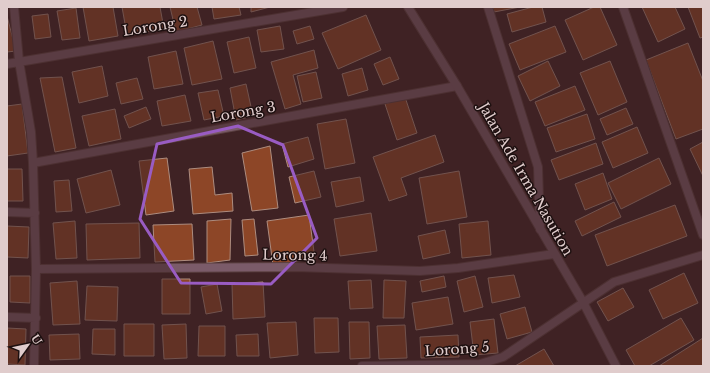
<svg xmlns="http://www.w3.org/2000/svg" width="710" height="373" viewBox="0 0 710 373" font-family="'Libre Baskerville',serif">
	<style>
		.building { fill: #8d4627; stroke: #ad8c7f }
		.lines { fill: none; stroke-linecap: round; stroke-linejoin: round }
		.minor-casing { stroke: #5c4142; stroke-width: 10 }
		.tertiary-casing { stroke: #5c4142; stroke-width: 10 }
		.minor { stroke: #7b5b69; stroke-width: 8 }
		.tertiary { stroke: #7b5b69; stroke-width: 8 }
		.marked { fill: none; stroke: #995cc3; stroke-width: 3; stroke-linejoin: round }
		.labels { text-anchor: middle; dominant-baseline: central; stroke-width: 3; stroke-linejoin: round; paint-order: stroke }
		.street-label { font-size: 14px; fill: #e0cccc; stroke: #1d1010 }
	</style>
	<rect width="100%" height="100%" fill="#3f2224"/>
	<path class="building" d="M83,7H113L118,36L89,41Z
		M122,7H160L164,29L127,35Z
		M170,7H197L202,25L176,32Z
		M212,7H239L241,15L214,19Z
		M251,7H270L251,12Z
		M493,7H520L494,12Z
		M533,7H542L546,22L512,32L507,14Z
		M594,7H600L617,45L583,60L565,20Z
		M642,7H675L685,29L658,42Z
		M688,7H703V37L700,38Z
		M76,8L80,38L62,40L57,11Z
		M48,14L51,37L35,39L32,16Z
		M366,15L381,50L338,69L322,33Z
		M7,16L16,51L7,52Z
		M280,26L284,49L261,52L257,30Z
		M310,26L314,39L297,44L293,31Z
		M555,26L566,52L520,70L509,44Z
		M249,37L256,68L234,73L227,42Z
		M213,41L222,79L192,85L184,48Z
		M688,43L703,81V129L676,139L646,60Z
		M314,50L318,68L293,75L301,104L285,109L271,62Z
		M176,51L183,84L154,89L148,57Z
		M390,57L399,79L383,85L374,64Z
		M548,61L560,86L530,101L518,76Z
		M610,61L627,102L598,115L580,73Z
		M102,66L108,96L79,103L72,72Z
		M362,68L368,90L348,96L342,74Z
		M316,72L322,98L303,102L297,76Z
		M62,77L76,148L55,152L40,78Z
		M137,78L143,99L121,104L116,83Z
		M246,84L253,116L236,120L230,88Z
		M575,86L585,110L545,126L535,102Z
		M218,90L224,116L204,120L198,93Z
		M185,95L191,121L162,126L157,101Z
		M405,97L417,133L397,140L385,104Z
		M22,104L28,153L7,156V106Z
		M146,107L151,119L129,128L124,116Z
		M626,108L633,124L607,135L600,119Z
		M115,109L121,139L89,146L82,116Z
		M587,114L595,139L556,152L547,128Z
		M346,119L355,163L325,169L317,124Z
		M637,127L648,153L613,168L602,142Z
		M435,135L444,162L401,178L407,195L389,201L373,157Z
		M308,137L314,159L288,167L282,144Z
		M703,142V176L690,149Z
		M596,143L603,164L559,180L551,160Z
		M270,146L278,208L252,211L242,153Z
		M167,158L174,211L146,215L139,161Z
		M659,158L671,184L621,209L608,183Z
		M212,167L215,195L232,193L233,211L193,214L189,169Z
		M7,169H22L23,201H7Z
		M111,170L120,205L86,213L77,179Z
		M314,171L321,197L295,203L289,177Z
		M459,171L467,217L427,224L419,178Z
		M603,173L612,199L585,210L575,184Z
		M360,177L364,201L336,207L331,182Z
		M69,180L72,211L56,212L54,181Z
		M614,202L621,217L582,236L575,221Z
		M675,205L687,236L607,266L595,235Z
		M371,213L377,251L340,256L334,219Z
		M309,215L315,259L273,265L267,221Z
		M231,219L230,260L207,263V221Z
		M254,219L258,255L245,256L242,220Z
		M75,221L77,258L56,259L53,223Z
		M488,221L491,255L462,258L459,224Z
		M139,223L140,258L87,260L86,224Z
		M192,224L194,260L155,262L153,225Z
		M7,226L29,227L28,258L7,257Z
		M445,230L450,253L423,259L418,236Z
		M684,273L698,303L663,319L649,290Z
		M514,275L520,297L492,303L488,278Z
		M10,276H30V303L10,302Z
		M444,276L446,287L422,292L420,281Z
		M475,276L483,307L464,312L457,281Z
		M162,279H190V314H162Z
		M371,280L373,308L350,309L348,281Z
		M384,280L406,281L404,318H383Z
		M77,281L80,324L53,325L50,283Z
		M263,282L265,317L233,319L232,284Z
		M217,284L222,311L206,314L201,287Z
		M87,286L118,287L117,321L85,320Z
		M623,288L634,307L608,321L597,302Z
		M448,297L453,324L416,330L412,303Z
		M525,307L532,332L507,339L500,314Z
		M314,318H338L339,352L315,353Z
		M681,318L694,340L649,366H635L626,350Z
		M494,319L498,353L474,355L470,322Z
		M296,322L298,355L270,358L267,323Z
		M349,322H369L370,358L350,359Z
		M124,324H154V356H124Z
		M186,324L187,358L164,359L162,325Z
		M405,325L407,358L379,359L377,326Z
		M199,326H225V356H198Z
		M7,328L26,329L25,365L7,364Z
		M93,329H115V355L92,354Z
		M79,334L80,359L50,360L49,335Z
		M258,334L259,356H237L236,335Z
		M458,335L459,357L421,358L420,337Z
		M703,338V366H659Z
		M544,349L554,366H515Z"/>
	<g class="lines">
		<defs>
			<path id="minor" d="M14,7L19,61L31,132L33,163L36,269L34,366
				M488,7L538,167L540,229
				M623,7L703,235
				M7,64L343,7
				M33,163L457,86
				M7,212L35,213
				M36,269L295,267L420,271L458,268L554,254
				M7,317L36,318
				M362,366L480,364L503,357L614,282L703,255"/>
			<path id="tertiary" d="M408,7L457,86L583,302L616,366"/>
		</defs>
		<use href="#minor" class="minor-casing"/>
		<use href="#tertiary" class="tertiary-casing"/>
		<use href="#minor" class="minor"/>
		<use href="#tertiary" class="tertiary"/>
	</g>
	<path d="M0 0H710V373H0ZM238,126L283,145L317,238L271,284L181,283L140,219L157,144Z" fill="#3f2224" fill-opacity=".55" fill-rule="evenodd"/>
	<path class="marked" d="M238,126L283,145L317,238L271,284L181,283L140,219L157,144Z"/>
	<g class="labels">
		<g class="street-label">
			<text transform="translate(155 26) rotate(-9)">Lorong 2</text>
			<text transform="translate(243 112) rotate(-10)">Lorong 3</text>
			<text transform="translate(526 179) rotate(60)">Jalan Ade Irma Nasution</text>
			<text transform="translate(295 255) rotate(1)">Lorong 4</text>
			<text transform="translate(457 349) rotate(-4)">Lorong 5</text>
		</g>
	</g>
	<rect width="710" height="373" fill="none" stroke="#e0cccc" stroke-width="16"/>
	<g transform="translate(28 345) rotate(57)" stroke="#1d1010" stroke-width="3" paint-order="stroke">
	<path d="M0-3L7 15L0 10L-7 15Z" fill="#e0cccc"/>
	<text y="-6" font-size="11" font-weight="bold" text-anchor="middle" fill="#e0cccc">U</text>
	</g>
</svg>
